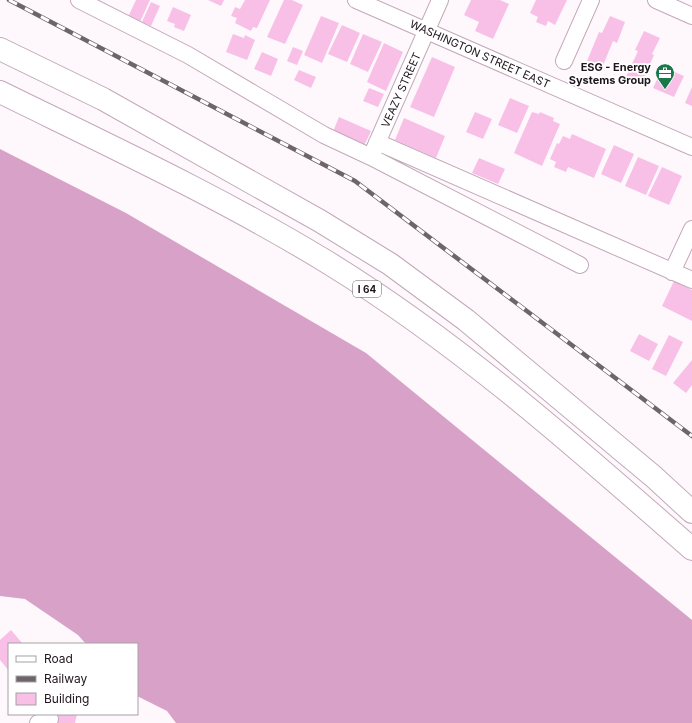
<svg xmlns="http://www.w3.org/2000/svg" width="692" height="723" viewBox="0 0 692 723" font-family="Inter,sans-serif">
	<style>
		.forest { fill: #d8a2c8 }
		.building { fill: #f8c0e7 }
		.lines { fill: none; stroke-linecap: round; stroke-linejoin: round }
		.minor-casing { stroke: #c3a8ba; stroke-width: 18 }
		.highway-casing { stroke: #c3a8ba; stroke-width: 24 }
		.minor { stroke: #fff; stroke-width: 16 }
		.highway { stroke: #fff; stroke-width: 22 }
		.rail-casing { stroke: #6e656b; stroke-width: 4.5 }
		.rail { stroke: #fff; stroke-width: 3; stroke-dasharray: 9; stroke-linecap: butt }
		.labels { text-anchor: middle; dominant-baseline: central; stroke-width: 3.5; stroke-linejoin: round; paint-order: stroke }
		.shield { fill: #fff; stroke: #625b60; stroke-width: 1 }
		.shield-label { font-size: 10px; font-weight: bold; fill: #1f151c }
		.street-label { font-size: 11px; fill: #1f151c; stroke: #fff }
		.poi-label { font-size: 11px; font-weight: bold; fill: #1f151c; stroke: #fff; text-anchor: end }
	</style>
	<rect width="100%" height="100%" fill="#fef8fc"/>
	<path class="forest" d="M0,149L126,213L366,353L692,620V723H176L167,711L137,696V644H86L78,635L25,599L0,596Z"/>
	<path class="building" d="M136,0H150L140,22L128,17Z
		M208,0H224L221,6Z
		M245,0H270L257,28L253,27L251,31L235,23L237,18L231,16L235,7L240,9Z
		M284,0H292L303,5L285,44L267,37Z
		M471,0H500L509,4L493,39L475,31L479,22L464,15Z
		M536,0H567L555,25L548,21L546,26L536,22L538,17L530,13Z
		M151,2L160,6L151,26L142,22Z
		M173,7L191,15L184,31L174,27L175,24L167,21Z
		M321,16L339,23L322,63L304,55Z
		M610,16L625,22L617,43L613,41L602,68L587,61L599,32L602,33Z
		M342,25L360,33L347,62L328,54Z
		M644,31L660,38L652,54L654,55L641,84L626,77L638,51L635,50Z
		M233,34L244,38L245,35L255,40L247,60L226,52Z
		M363,34L382,42L368,72L350,64Z
		M384,43L403,52L386,91L367,82Z
		M293,47L303,51L297,65L287,61Z
		M262,52L278,59L271,76L254,69Z
		M432,57L455,67L434,117L410,107Z
		M663,67L684,76L674,97L653,88Z
		M299,70L316,77L311,88L294,80Z
		M692,87V106L685,103Z
		M369,88L384,94L378,107L363,101Z
		M510,98L529,106L517,133L498,125Z
		M475,112L492,119L483,139L466,132Z
		M532,112L539,114L540,112L554,118L553,121L560,124L542,166L514,153Z
		M339,117L371,131L363,148L332,134Z
		M404,118L445,136L436,158L395,140Z
		M572,134L606,149L594,178L568,167L566,172L554,167L556,162L550,159L557,143L559,144L563,136L570,139Z
		M614,145L634,154L621,183L601,174Z
		M638,157L659,166L646,195L625,186Z
		M479,158L505,169L498,184L472,173Z
		M662,167L682,176L669,205L648,196Z
		M674,281L692,290V321L662,306Z
		M639,334L658,344L649,361L630,351Z
		M669,335L683,342L666,376L652,369Z
		M692,360V385L686,393L673,383Z
		M11,630L23,644H9V671L0,660V640Z
		M45,714H77L75,723H49Z"/>
	<g class="lines">
		<defs>
			<path id="minor" d="M79,0L188,55L324,135L371,157L580,265
				M356,0L692,147
				M656,0L692,16
				M564,61L591,0
				M377,142L692,280
				M373,152L440,0
				M672,272L692,229
				M38,723L50,719"/>
			<path id="highway" d="M0,49L103,99L320,221L390,264L466,320L654,477L692,512
				M0,92C110,146 222,198 327,262C459,343 576,447 692,549"/>
		</defs>
		<use href="#minor" class="minor-casing"/>
		<use href="#highway" class="highway-casing"/>
		<use href="#minor" class="minor"/>
		<use href="#highway" class="highway"/>
		<defs>
			<path id="rail" d="M9,0L355,181L692,436"/>
		</defs>
		<use href="#rail" class="rail-casing"/>
		<use href="#rail" class="rail"/>
	</g>
	<defs>
		<symbol id="office-pin" viewBox="-11 -11 22 30"><path d="M0 17L-7.5 6A9.5 9.5 0 1 1 7.5 6Z" fill="#1a764b" stroke="#fff"/><path d="M-6-3h4V-5.5h4V-3h4V5H-6ZM-1-4.5V-3h2v-1.5ZM-6 0V1H6V0Z" fill="#fff"/></symbol>
	</defs>
	<g fill-rule="evenodd">
		<use href="#office-pin" x="654" y="62" width="22" height="30"/>
	</g>
	<g class="labels">
		<rect class="shield" x="353" y="281" width="28" height="16" rx="3"/>
		<g class="shield-label">
			<text x="367" y="289">I 64</text>
		</g>
		<g class="street-label">
			<text transform="translate(480 54) rotate(24)">WASHINGTON STREET EAST</text>
			<text transform="translate(401 90) rotate(-66)">VEAZY STREET</text>
		</g>
		<g class="poi-label">
			<text x="651" y="67">ESG - Energy<tspan x="651" dy="13">Systems Group</tspan></text>
		</g>
	</g>
	<rect x="8" y="643" width="130" height="72" fill="#ffffff" stroke="#a5a1a4"/>
	<rect x="16" y="656" width="20" height="6" fill="#ffffff" stroke="#a5a1a4"/>
	<text x="44" y="663" font-size="12" fill="#1f151c">Road</text>
	<rect x="16" y="676" width="20" height="6" fill="#6e656b" stroke="#a5a1a4"/>
	<text x="44" y="683" font-size="12" fill="#1f151c">Railway</text>
	<rect x="16" y="693" width="20" height="12" fill="#f8c0e7" stroke="#a5a1a4"/>
	<text x="44" y="703" font-size="12" fill="#1f151c">Building</text>
</svg>
